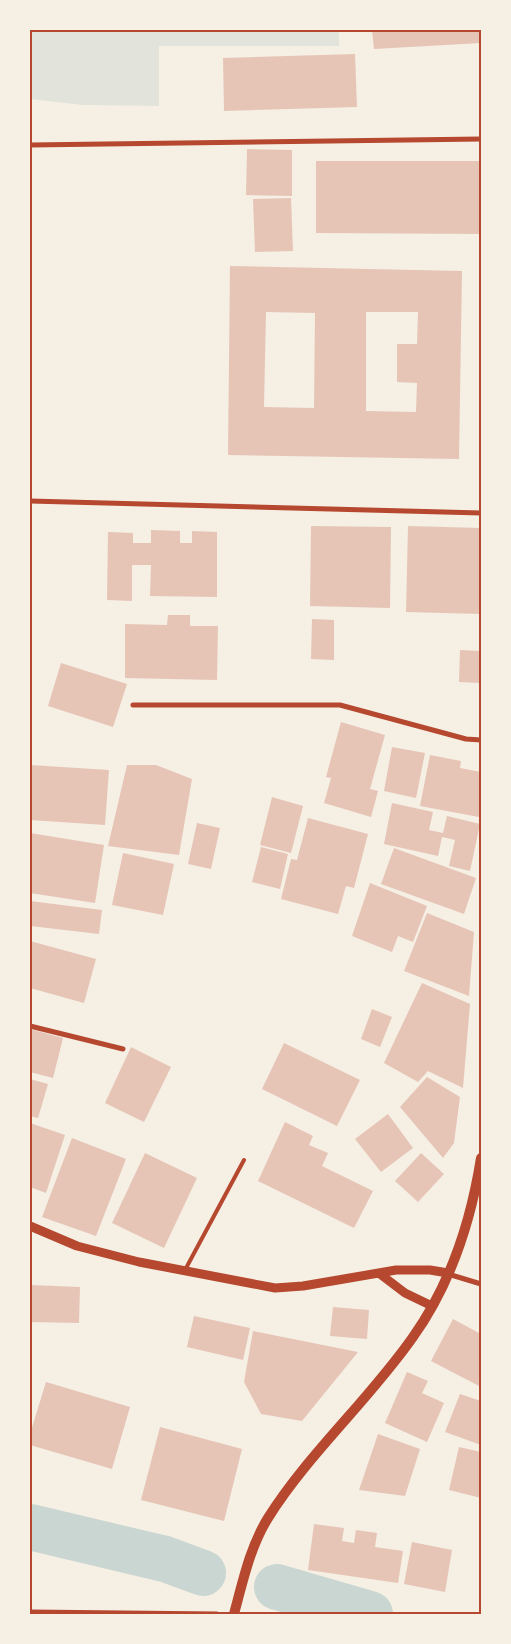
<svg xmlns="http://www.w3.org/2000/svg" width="511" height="1644" viewBox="0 0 511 1644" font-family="Poppins,sans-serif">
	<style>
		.green { fill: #e2e4dc }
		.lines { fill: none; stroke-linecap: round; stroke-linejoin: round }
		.river { stroke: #c9d6d2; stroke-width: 46 }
		.building { fill: #e6c5b7; fill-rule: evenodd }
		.path { stroke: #b5482f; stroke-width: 3 }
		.service { stroke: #b5482f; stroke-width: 4 }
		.minor { stroke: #b5482f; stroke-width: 5 }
		.tertiary { stroke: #b5482f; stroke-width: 9 }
		.secondary { stroke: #b5482f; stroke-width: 10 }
		.neatline { fill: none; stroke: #b5482f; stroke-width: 2 }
	</style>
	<rect width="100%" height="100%" fill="#f6efe4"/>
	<path class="green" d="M30,30H339V46H159V106L83,105L30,99Z"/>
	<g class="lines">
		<path class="river" d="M30,1527L165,1559L203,1573
			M277,1587L370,1614"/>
	</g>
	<path class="building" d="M372,30H481V43L374,49Z
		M355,54L357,107L224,111L223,58Z
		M247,149L292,150V196L246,195Z
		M316,161H481V234L316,233Z
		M291,198L293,251L255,252L253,199Z
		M230,266L462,271L459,459L228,455ZM266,312L315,313L314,408L264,407ZM366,312H418L417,344H397V382L417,383L416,412L366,411Z
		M311,526L391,527L390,608L310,606Z
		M408,526L481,528V614L406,612Z
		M151,530L180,531V543H192V531L217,532V597L150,596L151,565H132V601L107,600L108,532L133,533V543H151Z
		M168,615H190V626H218L217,680L125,678V624L167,625Z
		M312,619L334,620V660L311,659Z
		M460,650L481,651V683L459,682Z
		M61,663L127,684L113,727L48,706Z
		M341,722L385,735L370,789L378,791L371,817L324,803L331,778L326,777Z
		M392,747L425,753L416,798L384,791Z
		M430,755L461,761L460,768L481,772L479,817L420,806Z
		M30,765L109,770L105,825L30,820Z
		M127,765H156L192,779L179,855L108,846Z
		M272,797L303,806L291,853L260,845Z
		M392,803L433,812L429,830L443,833L447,816L480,824L470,871L449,866L455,840L442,837L438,856L384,844Z
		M308,818L368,834L354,888L346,886L338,914L281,899L291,859L297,860Z
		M197,823L220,828L211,869L188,864Z
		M30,833L104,845L95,903L30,893Z
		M261,847L288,854L280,889L252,882Z
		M394,848L476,878L464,914L381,884Z
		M123,853L174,864L163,915L112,905Z
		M370,883L427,906L413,942L398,936L392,952L352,936Z
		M30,901L102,910L99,934L30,926Z
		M427,913L474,932L469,996L404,971Z
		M30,941L96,959L84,1003L30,988Z
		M422,983L470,1004L463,1088L428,1071L418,1082L384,1063Z
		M372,1009L392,1017L380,1047L361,1039Z
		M30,1029L63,1038L53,1078L30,1072Z
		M284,1043L360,1080L337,1126L262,1089Z
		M131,1047L171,1067L144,1122L105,1103Z
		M427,1077L460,1097L454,1143L443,1158L400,1107Z
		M30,1079L48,1084L38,1118L30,1116Z
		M388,1114L413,1148L381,1172L355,1139Z
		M285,1122L313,1136L309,1145L328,1153L322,1166L373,1191L354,1228L258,1181Z
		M30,1123L65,1135L46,1193L30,1187Z
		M72,1138L126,1159L96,1236L42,1217Z
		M145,1153L197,1178L164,1248L112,1223Z
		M421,1153L444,1174L418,1202L395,1181Z
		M30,1285L80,1287L79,1323L30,1322Z
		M333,1307L369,1310L367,1339L330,1336Z
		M194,1316L250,1328L243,1360L187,1347Z
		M453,1319L481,1334V1387L431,1361Z
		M253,1331L358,1352L302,1421L261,1414L244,1382Z
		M407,1372L428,1381L422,1393L444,1403L427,1442L385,1423Z
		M46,1382L130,1407L112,1469L30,1445V1434Z
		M460,1394L481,1401V1445L445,1432Z
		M160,1427L242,1449L224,1521L141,1500Z
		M378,1434L420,1449L405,1496L359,1490Z
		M459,1447L481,1452V1498L449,1490Z
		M314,1524L344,1528L342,1541L354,1543L356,1530L377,1533L375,1547L403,1551L398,1583L308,1570Z
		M412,1542L452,1550L445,1592L404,1584Z"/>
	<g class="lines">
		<path class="path" d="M30,1611L217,1613"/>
		<path class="service" d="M30,1270V1271
			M185,1270L244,1160"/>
		<path class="minor" d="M30,145L481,139
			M30,501L481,513
			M133,705H340L466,739L481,740
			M30,1026L123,1049
			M448,1274L481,1284"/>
		<path class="tertiary" d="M30,1226L77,1246L139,1262L275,1288L303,1286L396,1270H430L448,1273
			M380,1274L405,1293L432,1306"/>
		<path class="secondary" d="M234,1614C243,1581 250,1547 268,1518C309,1453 369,1400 413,1337C450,1285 471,1221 481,1158"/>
	</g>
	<rect width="511" height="1644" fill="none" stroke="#f6efe4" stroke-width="62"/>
	<rect x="31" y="31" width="449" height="1582" class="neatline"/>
</svg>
